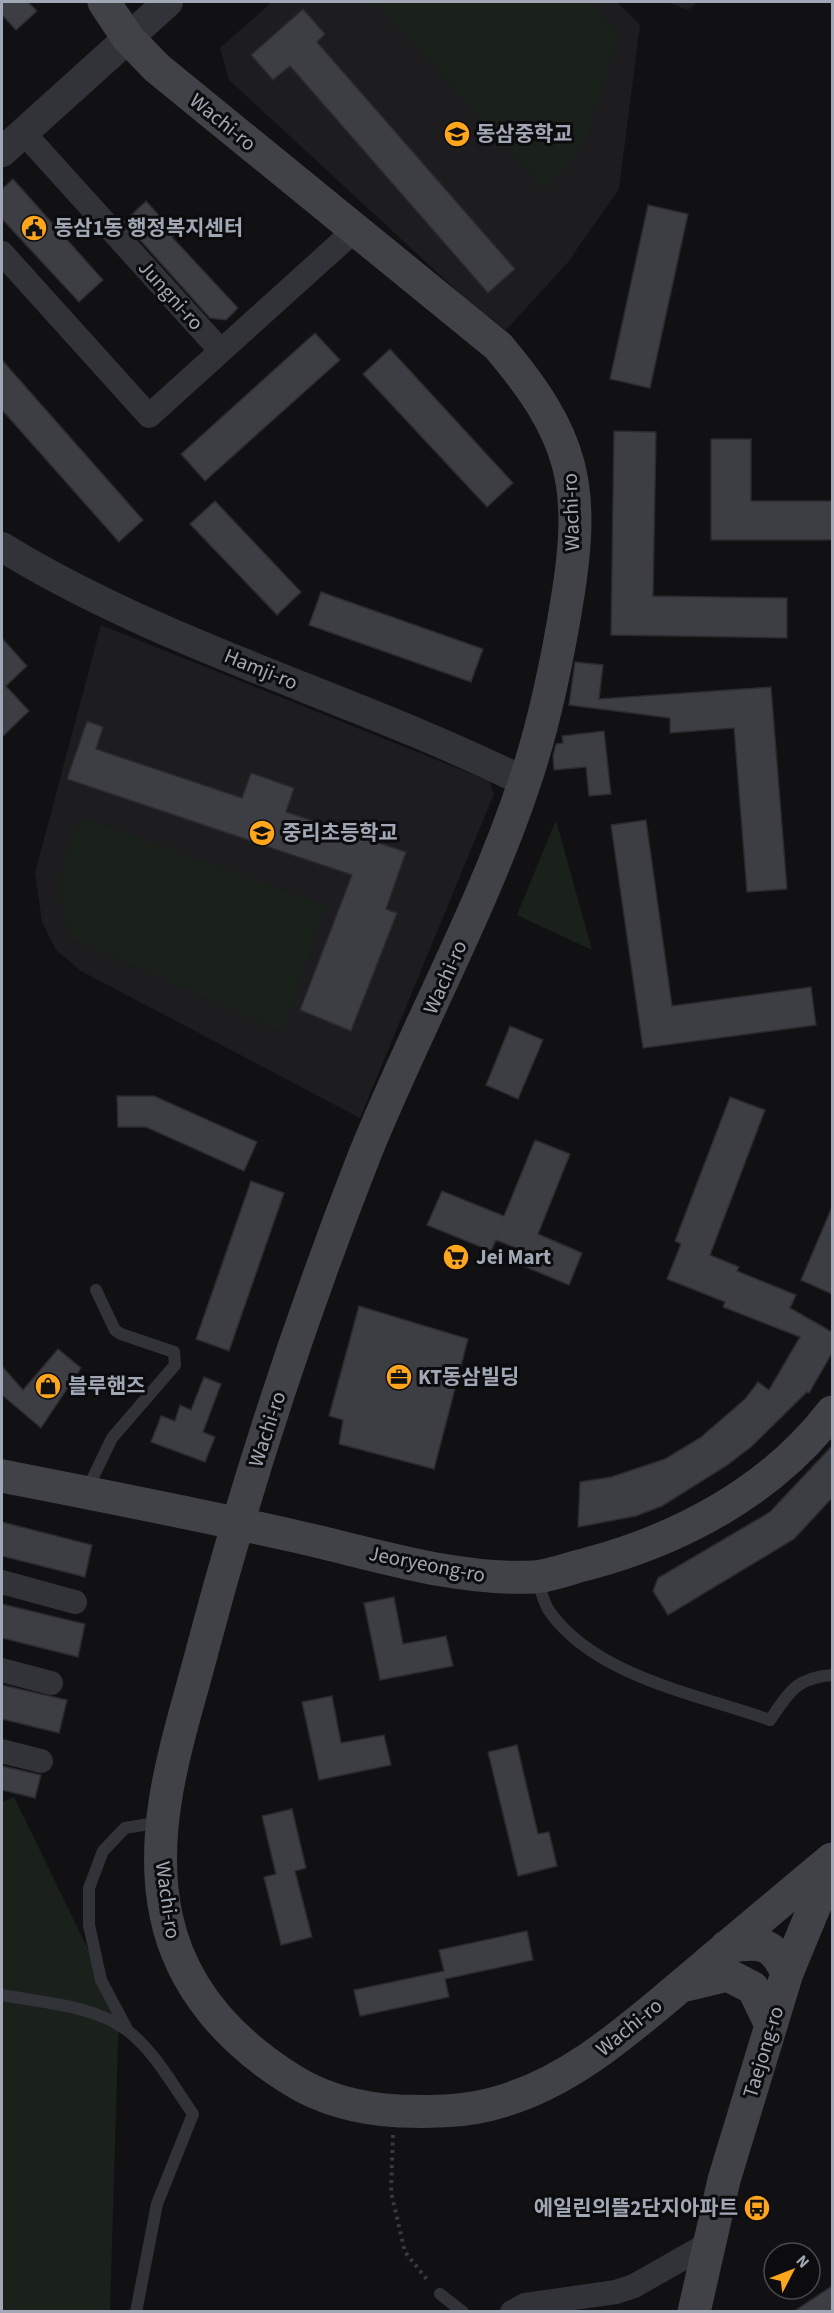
<svg xmlns="http://www.w3.org/2000/svg" width="834" height="2313" viewBox="0 0 834 2313" font-family="'Source Sans 3','Noto Sans KR',sans-serif">
	<style>
		.built { fill: #1d1d20 }
		.green { fill: #19211a }
		.building { fill: #3d3e43; stroke: #2b2b2f; stroke-width: 1.5 }
		.lines { fill: none; stroke-linecap: round; stroke-linejoin: round }
		.path { stroke: #383a3f; stroke-width: 4; stroke-dasharray: 3 4.5; stroke-linecap: butt }
		.service { stroke: #323338; stroke-width: 12 }
		.minor { stroke: #323338; stroke-width: 24 }
		.tertiary { stroke: #323338; stroke-width: 30 }
		.secondary { stroke: #404248; stroke-width: 33 }
		.labels { text-anchor: middle; dominant-baseline: central; stroke-width: 6; stroke-linejoin: round; paint-order: stroke }
		.street-label { font-size: 21px; fill: #a1a8b5; stroke: #0c0c0e }
		.poi-label { font-size: 21px; font-weight: bold; fill: #a1a8b5; stroke: #0c0c0e; text-anchor: start }
	</style>
	<rect width="100%" height="100%" fill="#111113"/>
	<path class="built" d="M272,2H617L640,25L619,189L568,262L506,330L467,300L229,80L220,48Z
		M667,2H698L688,10Z
		M101,625L489,781L494,794L360,1118L81,971L56,950L42,922L35,873Z"/>
	<path class="green" d="M376,2H589L619,33L588,134L572,162L545,189Z
		M81,817L326,906L283,1032L72,938C50,883 61,870 81,817Z
		M556,820L592,950L517,915Z
		M14,1797L119,2013L110,2311L2,2312V1802Z"/>
	<path class="building" d="M2,2H28L37,11L16,30L2,15Z
		M303,9L325,34L317,42L515,269L488,293L290,66L273,80L251,55Z
		M13,179L103,280L79,302L2,219V189Z
		M146,201L176,234L172,237L238,308L226,320L210,318L124,222Z
		M648,205L688,214L650,388L610,379Z
		M315,333L340,360L205,481L181,454Z
		M390,349L513,483L487,507L363,374Z
		M2,360L143,520L119,542L2,410Z
		M614,431L656,432L653,596L787,598V638L611,635Z
		M711,439H751V501H832V540H711Z
		M215,501L301,592L277,615L190,524Z
		M321,592L483,649L471,682L309,625Z
		M2,638L27,666L6,686L29,711L2,737Z
		M575,662L603,665L599,699L771,687L787,889L747,892L734,728L670,733V718L569,705Z
		M87,721L103,727L96,749L242,798L251,773L294,788L286,812L406,852L386,909L397,913L351,1031L300,1010L352,875L67,779Z
		M604,731L611,794L589,796L586,767L554,770L553,756L556,744L563,743L562,736Z
		M646,820L672,1006L811,987L816,1025L643,1048L611,825Z
		M510,1026L543,1040L518,1099L486,1085Z
		M117,1096H154L257,1142L244,1171L146,1127H118Z
		M730,1097L765,1110L710,1255L739,1267L737,1271L796,1295L790,1308L832,1332V1353L809,1393L807,1392L751,1447L726,1466L662,1506L636,1516L578,1527L580,1482L611,1477L665,1459L700,1438L745,1399L758,1382L769,1390L800,1337L723,1307L725,1302L667,1279L681,1244L675,1241Z
		M535,1140L570,1154L538,1234L582,1253L569,1285L521,1265L526,1252L496,1240L491,1251L427,1225L442,1191L504,1216Z
		M251,1181L284,1193L229,1351L196,1339Z
		M832,1207V1294L801,1280Z
		M359,1306L468,1339L434,1469L339,1444L343,1420L329,1416Z
		M58,1349L81,1368L41,1428L2,1395V1366L23,1390Z
		M204,1377L221,1384L203,1432L215,1437L205,1462L151,1442L161,1416L175,1421L180,1405L191,1410Z
		M832,1446V1498L794,1539L668,1615L653,1591L658,1578L770,1512Z
		M2,1522L92,1545L85,1577L2,1556Z
		M394,1597L403,1644L446,1636L453,1666L380,1680L364,1603Z
		M2,1604L85,1624L78,1657L2,1638Z
		M2,1685L67,1700L59,1733L2,1719Z
		M332,1696L341,1743L384,1735L391,1765L319,1780L302,1702Z
		M517,1745L538,1834L549,1832L557,1866L518,1876L488,1752Z
		M2,1766L41,1775L35,1798L2,1790Z
		M292,1809L306,1868L295,1871L312,1937L281,1945L264,1877L276,1874L262,1816Z
		M527,1931L533,1960L445,1979L449,1997L360,2016L354,1990L444,1971L439,1950Z
		M832,2286V2312H793Z"/>
	<g class="lines">
		<path class="path" d="M393,2135L391,2192L405,2252L429,2282"/>
		<path class="service" d="M86,1492L112,1438L175,1365L174,1352L121,1334L115,1330L96,1290
			M537,1578C541,1589 543,1603 550,1612C596,1677 700,1695 770,1720C790,1691 796,1678 832,1675
			M2,1995C43,2003 94,2005 128,2031C155,2052 174,2087 193,2114L157,2204L136,2312
			M128,2031L101,1980L89,1925V1888L103,1851L125,1828L161,1822
			M440,2294L463,2312"/>
		<path class="minor" d="M23,132L221,351
			M2,253L149,416L355,230
			M2,1582L75,1602
			M2,1670L51,1683
			M2,1751L41,1761
			M512,2312L525,2305L616,2292L634,2286L708,2244"/>
		<path class="tertiary" d="M2,152L168,2
			M2,547C165,647 354,697 525,782"/>
		<path class="secondary" d="M104,2L128,38L157,68L498,346C574,436 586,485 567,601C557,662 544,726 524,784C481,912 415,1030 365,1154C302,1314 248,1478 204,1644C181,1733 147,1823 166,1915C181,1988 231,2042 292,2080C324,2100 362,2109 399,2111C433,2112 467,2112 499,2102C573,2081 630,2028 688,1980C736,1939 784,1899 832,1859
			M2,1476C99,1495 197,1514 294,1536C372,1553 453,1581 534,1577C551,1576 570,1568 587,1564C681,1539 771,1491 832,1412
			M726,1947C759,1942 772,1940 787,1973
			M686,1985L728,1975L753,1988L771,2025
			M694,2312L724,2180L787,1973L832,1864"/>
	</g>
	<defs>
		<symbol id="school-disc" viewBox="-11 -11 22 22"><circle r="9.5" fill="#ffa61d" stroke="#0c0c0e"/><path d="M0-5L7-2L0 1L-7-2ZM-4 1L0 2.5L4 1V4Q0 6-4 4Z" fill="#111"/></symbol>
		<symbol id="civic-disc" viewBox="-11 -11 22 22"><circle r="9.5" fill="#ffa61d" stroke="#0c0c0e"/><path d="M-.6-6.5H3V-4.5H.6V-3L4-1V1h2V6H-6V1h2V-1L-.6-3ZM-1.2 2.5V6h2.4V2.5Z" fill="#111"/></symbol>
		<symbol id="supermarket-disc" viewBox="-11 -11 22 22"><circle r="9.5" fill="#ffa61d" stroke="#0c0c0e"/><path d="M-6-5.5h2.5l.6 2H6L4.5 2H-2.5L-4.4-4H-6ZM-1.5 3.2a1.3 1.3 0 1 0 .1 0ZM3 3.2a1.3 1.3 0 1 0 .1 0Z" fill="#111"/></symbol>
		<symbol id="office-disc" viewBox="-11 -11 22 22"><circle r="9.5" fill="#ffa61d" stroke="#0c0c0e"/><path d="M-6-3h4V-5.5h4V-3h4V5H-6ZM-1-4.5V-3h2v-1.5ZM-6 0V1H6V0Z" fill="#111"/></symbol>
		<symbol id="shop-disc" viewBox="-11 -11 22 22"><circle r="9.5" fill="#ffa61d" stroke="#0c0c0e"/><path d="M-5-2.5h2.3a2.7 3.5 0 0 1 5.4 0H5L5.5 6h-11ZM-1.5-2.5h3a1.5 2.3 0 0 0-3 0Z" fill="#111"/></symbol>
		<symbol id="bus-disc" viewBox="-11 -11 22 22"><circle r="9.5" fill="#ffa61d" stroke="#0c0c0e"/><path d="M-5-6H5V4H4V6H2V4H-2V6H-4V4H-5ZM-3.5-4V0h7V-4ZM-3.5 1.2v1.5H-2V1.2ZM2 1.2v1.5H3.5V1.2Z" fill="#111"/></symbol>
	</defs>
	<g fill-rule="evenodd">
		<use href="#school-disc" x="442" y="119" width="30" height="30"/>
		<use href="#civic-disc" x="19" y="213" width="30" height="30"/>
		<use href="#school-disc" x="247" y="818" width="30" height="30"/>
		<use href="#supermarket-disc" x="441" y="1242" width="30" height="30"/>
		<use href="#office-disc" x="384" y="1362" width="30" height="30"/>
		<use href="#shop-disc" x="33" y="1371" width="30" height="30"/>
		<use href="#bus-disc" x="742" y="2193" width="30" height="30"/>
	</g>
	<g class="labels">
		<g class="street-label">
			<text transform="translate(223 122) rotate(39)">Wachi-ro</text>
			<text transform="translate(171 295) rotate(48)">Jungni-ro</text>
			<text transform="translate(571 512) rotate(-92)">Wachi-ro</text>
			<text transform="translate(261 669) rotate(22)">Hamji-ro</text>
			<text transform="translate(445 977) rotate(-66)">Wachi-ro</text>
			<text transform="translate(267 1429) rotate(-72)">Wachi-ro</text>
			<text transform="translate(427 1564) rotate(11)">Jeoryeong-ro</text>
			<text transform="translate(168 1900) rotate(82)">Wachi-ro</text>
			<text transform="translate(629 2027) rotate(-39)">Wachi-ro</text>
			<text transform="translate(763 2052) rotate(-73)">Taejong-ro</text>
		</g>
		<g class="poi-label">
			<text x="476" y="134">동삼중학교</text>
			<text x="54" y="228">동삼1동 행정복지센터</text>
			<text x="282" y="833">중리초등학교</text>
			<text x="476" y="1257">Jei Mart</text>
			<text x="418" y="1377">KT동삼빌딩</text>
			<text x="68" y="1386">블루핸즈</text>
			<text x="738" y="2208" text-anchor="end">에일린의뜰2단지아파트</text>
		</g>
	</g>
	<rect width="834" height="2313" fill="none" stroke="#a1a8b5" stroke-width="6"/>
	<g transform="translate(792 2271) rotate(48)"><circle r="28" fill="#0c0c0e" stroke="#484a51" stroke-width="1.5"/>
	<path d="M0-4.5L10 22L0 15L-10 22Z" fill="#ffa61d"/>
	<text y="-9" font-size="16" font-weight="bold" text-anchor="middle" fill="#a1a8b5">N</text>
	</g>
</svg>
